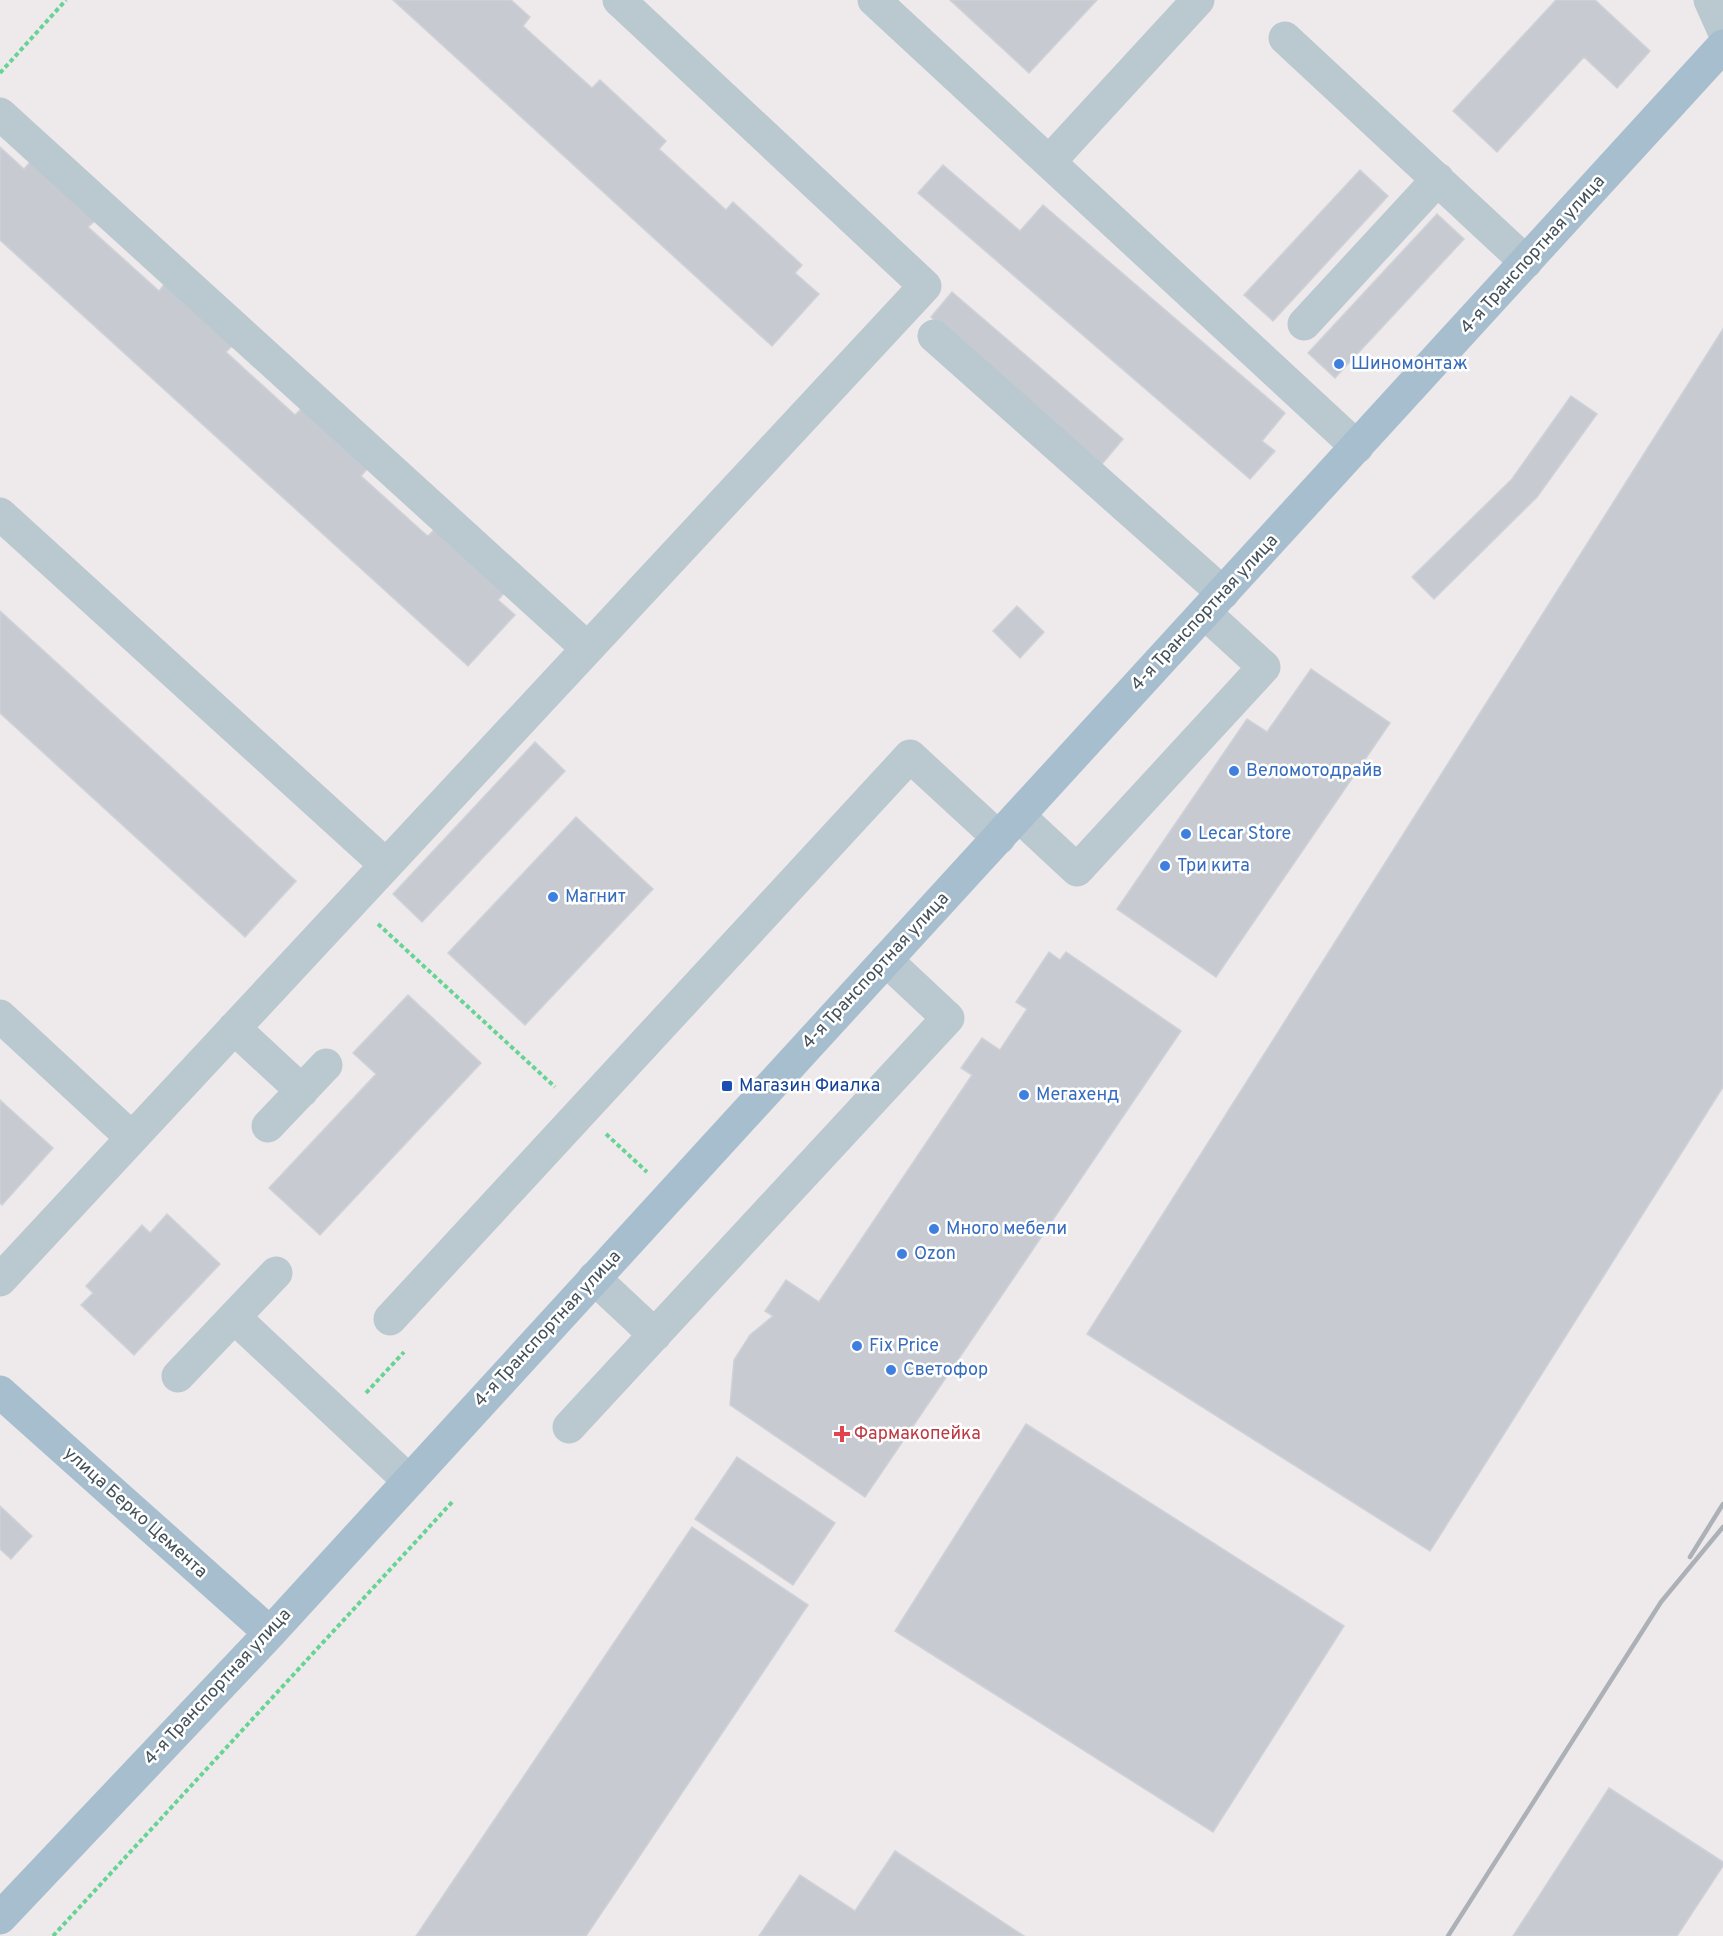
<svg xmlns="http://www.w3.org/2000/svg" width="1723" height="1936" viewBox="0 0 1723 1936" font-family="Overpass,sans-serif">
	<style>
		.building { fill: #c7cbd1; stroke: #ced2d8; stroke-width: 1.5 }
		.lines { fill: none; stroke-linecap: round; stroke-linejoin: round }
		.path { stroke: #67d495; stroke-width: 4; stroke-dasharray: 4.5 3; stroke-linecap: butt }
		.minor { stroke: #bac8d0; stroke-width: 33 }
		.major { stroke: #a7bece; stroke-width: 33 }
		.rail { stroke: #acb1b7; stroke-width: 4.5 }
		.shop-dot { fill: #3f7fe0; stroke: #fff; stroke-width: 2 }
		.transit-dot { fill: #1a4fb4; stroke: #fff; stroke-width: 2 }
		.health-dot { fill: #e0444e; stroke: #fff; stroke-width: 2 }
		.labels { text-anchor: middle; dominant-baseline: central; stroke-width: 5; stroke-linejoin: round; paint-order: stroke }
		.street-label { font-size: 18px; fill: #42515a; stroke: #fff }
		.shop-label { font-size: 18px; fill: #366cbe; stroke: #fff; text-anchor: start }
		.transit-label { font-size: 18px; fill: #164399; stroke: #fff; text-anchor: start }
		.health-label { font-size: 18px; fill: #be3a42; stroke: #fff; text-anchor: start }
	</style>
	<rect width="100%" height="100%" fill="#eeeaeb"/>
	<path class="building" d="M393,0H511L530,17L523,26L592,88L600,80L666,141L659,149L726,210L733,202L802,265L795,273L819,294L772,346Z
		M950,0H1097L1029,73Z
		M1556,0H1595L1650,51L1617,88L1584,57L1497,152L1453,111Z
		M0,147L24,169L32,160L97,219L88,227L159,291L166,282L234,344L226,352L295,415L303,407L369,467L361,476L423,532L428,536L436,528L506,591L498,600L515,615L468,666L0,240Z
		M943,165L1020,231L1043,205L1285,413L1262,441L1275,451L1250,479L918,193Z
		M1360,170L1388,196L1273,321L1244,295Z
		M1437,214L1464,239L1335,378L1308,353Z
		M952,292L1123,439L1102,464L931,317Z
		M1723,329V1087L1430,1551L1087,1334Z
		M1571,396L1597,414L1537,497L1434,599L1412,577L1512,479Z
		M1017,606L1044,632L1020,658L993,631Z
		M0,611L296,881L245,937L0,713Z
		M1311,669L1390,723L1216,977L1117,909L1247,719L1267,732Z
		M535,742L565,771L422,922L393,894Z
		M576,817L653,889L525,1025L448,953Z
		M1049,952L1060,960L1066,952L1181,1031L865,1497L730,1405L734,1360L750,1335L773,1316L765,1311L786,1280L819,1302L972,1075L961,1068L982,1038L1000,1050L1027,1009L1016,1002Z
		M408,995L481,1063L320,1235L269,1188L376,1074L353,1053Z
		M0,1100L53,1148L2,1205L0,1203Z
		M167,1214L220,1264L134,1355L81,1305L93,1293L86,1286L142,1225L150,1233Z
		M1026,1424L1344,1626L1213,1832L895,1631Z
		M737,1457L835,1523L793,1585L695,1519Z
		M0,1506L32,1536L11,1559L0,1549Z
		M692,1527L808,1605L586,1936H416Z
		M1609,1788L1723,1862V1866L1677,1936H1513Z
		M895,1851L1024,1936H759L800,1875L855,1911Z"/>
	<g class="lines">
		<path class="path" d="M0,73L66,0
			M378,924L555,1087
			M606,1134L647,1172
			M366,1393L404,1352
			M53,1936L454,1500"/>
		<path class="minor" d="M874,0L1357,447
			M1710,0L1723,29
			M1285,38L1526,262
			M0,114L587,648
			M1049,162L1198,0
			M1304,324L1438,179
			M934,336L1223,593
			M0,514L386,865
			M1019,816L1077,870L1264,667L1205,613
			M0,1016L132,1138
			M234,1028L302,1091
			M268,1126L326,1065
			M594,1278L655,1335
			M0,1280L925,286L619,0
			M234,1317L409,1481
			M390,1319L910,756L999,838
			M178,1376L276,1273
			M569,1427L948,1018L886,960"/>
		<path class="major" d="M0,1392L270,1633
			M0,1918L270,1633L1723,46"/>
		<path class="rail" d="M1690,1557L1723,1504
			M1448,1936L1661,1602L1723,1527"/>
	</g>
	<g class="shop-dot">
		<circle cx="1339" cy="364" r="6"/>
		<circle cx="1234" cy="771" r="6"/>
		<circle cx="1186" cy="834" r="6"/>
		<circle cx="1165" cy="866" r="6"/>
		<circle cx="553" cy="897" r="6"/>
		<circle cx="1024" cy="1095" r="6"/>
		<circle cx="934" cy="1229" r="6"/>
		<circle cx="902" cy="1254" r="6"/>
		<circle cx="857" cy="1346" r="6"/>
		<circle cx="891" cy="1370" r="6"/>
	</g>
	<rect class="transit-dot" x="721" y="1080" width="12" height="12" rx="3"/>
	<path class="health-dot" d="M839 1425h6v6h6v6h-6v6h-6v-6h-6v-6h6z"/>
	<g class="labels">
		<g class="street-label">
			<text transform="translate(1533 255) rotate(-48)">4-я Транспортная улица</text>
			<text transform="translate(1205 613) rotate(-47)">4-я Транспортная улица</text>
			<text transform="translate(876 971) rotate(-47)">4-я Транспортная улица</text>
			<text transform="translate(548 1329) rotate(-47)">4-я Транспортная улица</text>
			<text transform="translate(135 1513) rotate(42)">улица Берко Цемента</text>
			<text transform="translate(218 1687) rotate(-47)">4-я Транспортная улица</text>
		</g>
		<g class="shop-label">
			<text x="1351" y="364">Шиномонтаж</text>
			<text x="1246" y="771">Веломотодрайв</text>
			<text x="1198" y="834">Lecar Store</text>
			<text x="1177" y="866">Три кита</text>
			<text x="565" y="897">Магнит</text>
			<text x="1036" y="1095">Мегахенд</text>
			<text x="946" y="1229">Много мебели</text>
			<text x="914" y="1254">Ozon</text>
			<text x="869" y="1346">Fix Price</text>
			<text x="903" y="1370">Светофор</text>
		</g>
		<g class="transit-label">
			<text x="739" y="1086">Магазин Фиалка</text>
		</g>
		<g class="health-label">
			<text x="854" y="1434">Фармакопейка</text>
		</g>
	</g>
</svg>
